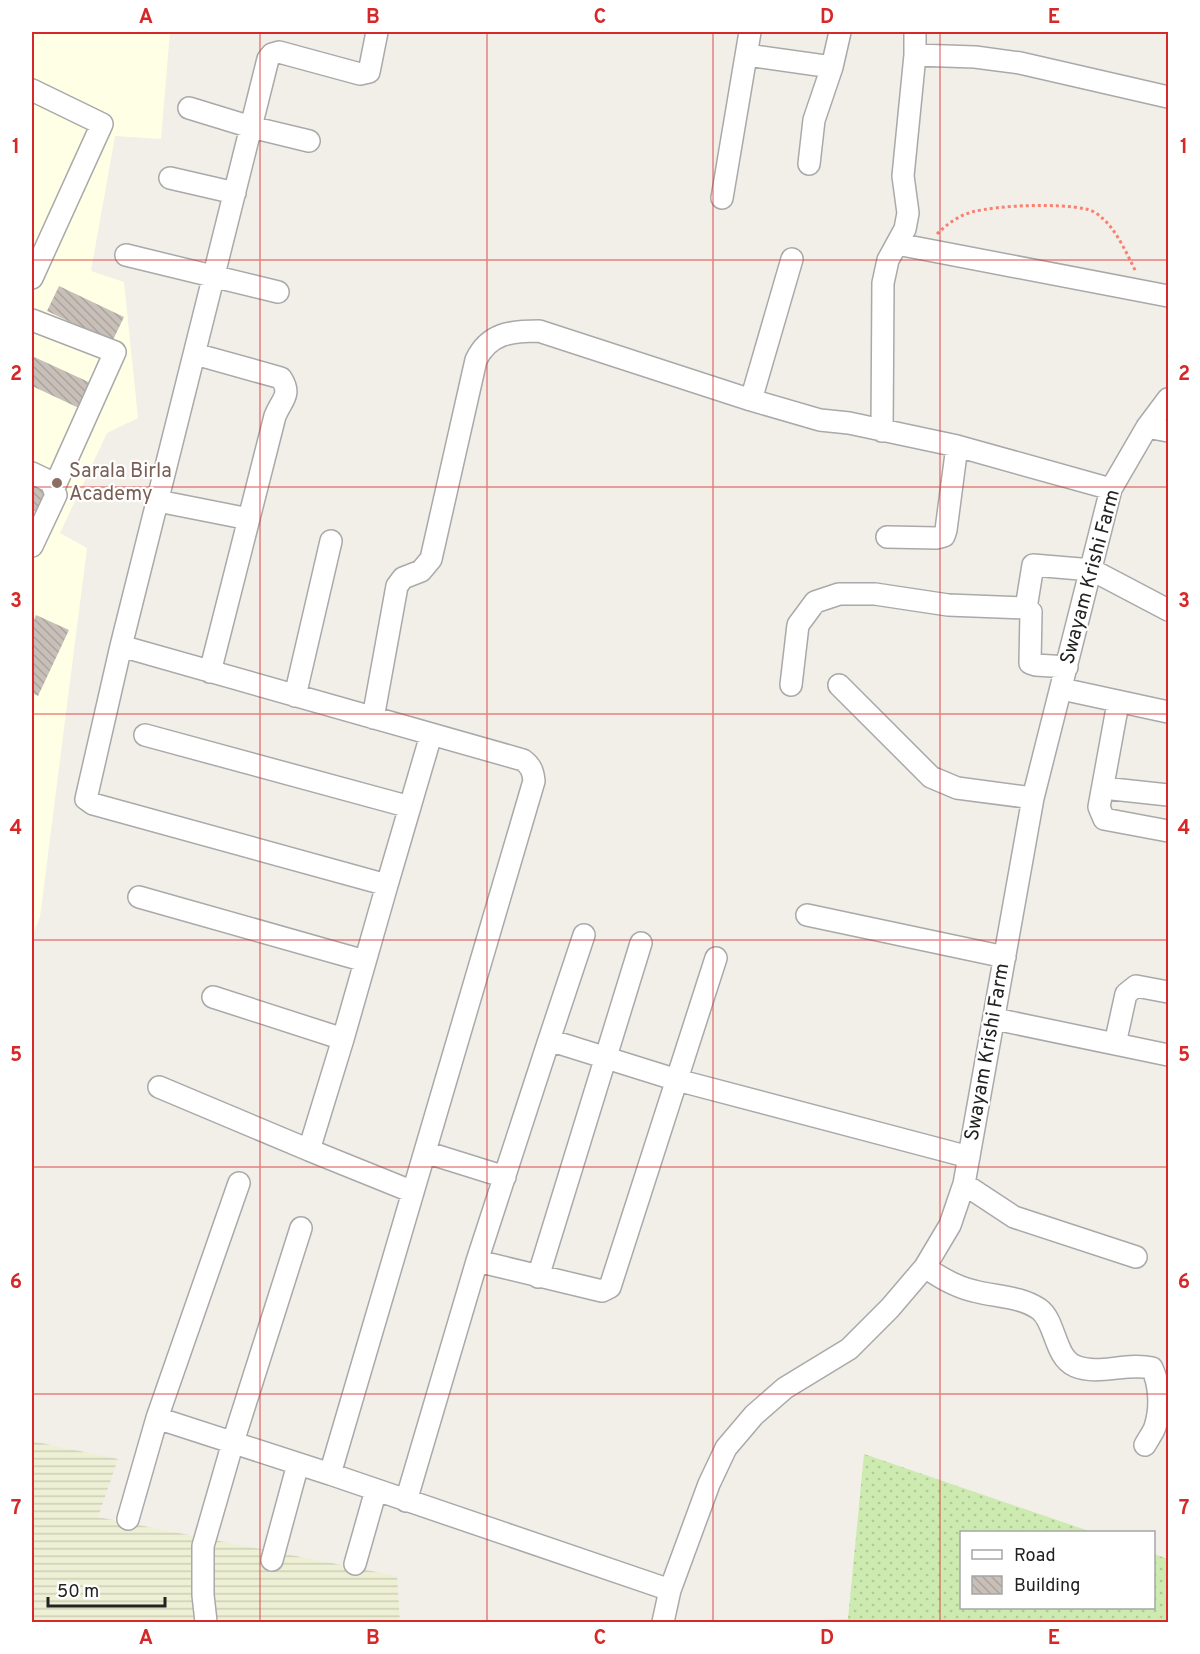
<svg xmlns="http://www.w3.org/2000/svg" width="1200" height="1654" viewBox="0 0 1200 1654" font-family="Overpass,sans-serif">
	<style>
		.education { fill: #ffffe5 }
		.farmland { fill: url(#farmland-rules) }
		.grass { fill: url(#grass-dots) }
		.building { fill: url(#building-back-hatch) }
		.lines { fill: none; stroke-linecap: round; stroke-linejoin: round }
		.minor-casing { stroke: #a9a9a9; stroke-width: 24 }
		.path { stroke: #fa8072; stroke-width: 3; stroke-dasharray: 3 3; stroke-linecap: butt }
		.minor { stroke: #fff; stroke-width: 21 }
		.grid { fill: none; stroke: #d62828; stroke-width: 1.5; stroke-opacity: 0.55 }
		.education-dot { fill: #8d6e63; stroke: #fff; stroke-width: 2 }
		.labels { text-anchor: middle; dominant-baseline: central; stroke-width: 4.5; stroke-linejoin: round; paint-order: stroke }
		.education-label { font-size: 20px; fill: #785e54; stroke: #fff; text-anchor: start }
		.street-label { font-size: 20px; fill: #222; stroke: #fff }
		.neatline { fill: none; stroke: #d62828; stroke-width: 2 }
		.grid-label { font-size: 20px; text-anchor: middle; font-weight: bold; fill: #d62828 }
	</style>
	<defs>
		<pattern id="farmland-rules" width="6" height="5" patternUnits="userSpaceOnUse" patternTransform="scale(1.5)"><rect width="6" height="5" fill="#eef0d5"/><path d="M0 2.5h6" fill="none" stroke="#ccceb7"/></pattern>
		<pattern id="grass-dots" width="8" height="8" patternUnits="userSpaceOnUse" patternTransform="scale(1.5)"><rect width="8" height="8" fill="#cdebb0"/><path d="M2 2h.1M6 6h.1" fill="none" stroke="#b0c997" stroke-width="1.8" stroke-linecap="round"/></pattern>
		<pattern id="building-back-hatch" width="6" height="6" patternUnits="userSpaceOnUse" patternTransform="scale(1.5)"><rect width="6" height="6" fill="#c7bfb8"/><path d="M-1 5l2 2M0 0l6 6M5-1l2 2" fill="none" stroke="#aba49e"/></pattern>
	</defs>
	<rect width="100%" height="100%" fill="#f2efe9"/>
	<path class="education" d="M32,32H170L161,139L115,136L91,271L124,282L138,418L107,433L60,533L87,548L40,917L32,936Z"/>
	<path class="farmland" d="M32,1441L118,1459L98,1517L397,1576L400,1622H32Z"/>
	<path class="grass" d="M864,1454L1092,1532H962V1608H1154V1554L1168,1559V1622H759L848,1619Z"/>
	<path class="building" d="M59,286L124,317L112,342L47,311Z
		M32,356L93,384L81,409L32,386Z
		M32,479L48,487L36,512L32,510Z
		M36,615L69,630L38,696L32,693V625Z"/>
	<g class="lines">
		<defs>
			<path id="minor" d="M377,32L369,72L360,74L279,52L272,54L268,59L121,646L523,760C531,766 533,771 534,781L330,1474L670,1590
				M747,55L832,67
				M915,55L975,57L1020,63L1168,97
				M32,90L102,124L32,278
				M189,108L251,127L309,141
				M809,164L814,120L832,67L840,32
				M170,178L235,193
				M722,198L750,32
				M897,244L1168,296
				M126,255L278,292
				M32,320L115,352L54,488
				M195,354L281,378C292,395 282,399 275,416L210,672
				M751,400L792,259
				M1147,427L1168,431
				M882,431L883,283L888,260L905,229L908,213L903,176L915,55V32
				M32,473L51,482L56,495L32,546
				M158,501L249,519
				M887,537L937,538L944,536L946,530L957,446
				M1026,608L1033,565L1092,570L1168,610
				M121,646L86,799L93,804L387,885L343,1039L309,1150L413,1192
				M791,685L798,625L815,602L839,594H875L948,605L1026,608L1031,612L1030,663L1036,665L1067,667
				M839,685L931,777L957,788L1033,798
				M1062,689L1168,712
				M295,696L331,541
				M1118,703L1099,807L1104,819L1168,831
				M373,718L397,586L403,578L421,571L431,559L476,360C489,333 511,331 539,331L751,400L820,420L849,423L957,446L1111,489
				M145,735L410,807
				M1103,788L1168,795
				M387,885L431,735
				M139,897L365,961
				M807,915L1005,957
				M213,997L343,1039
				M995,1019L1168,1055
				M549,1040L584,935
				M1115,1044L1126,994L1136,986L1168,992
				M159,1087L309,1150
				M425,1152L505,1177
				M964,1184L1014,1217L1136,1257
				M477,1261L602,1291L610,1287L716,958
				M925,1267C939,1277 956,1287 974,1291C996,1297 1020,1296 1039,1309C1056,1321 1054,1357 1075,1366C1099,1376 1126,1362 1152,1368C1160,1385 1161,1409 1155,1427C1153,1433 1148,1439 1145,1445
				M538,1277L641,943
				M157,1418L330,1474
				M406,1501L477,1261L549,1040L677,1080L969,1157
				M128,1519L157,1418L239,1183
				M272,1560L298,1464
				M355,1564L376,1490
				M206,1622L203,1595V1546L233,1442L301,1228
				M663,1622L670,1590L709,1484L726,1448L754,1415L785,1388L849,1349L890,1308L925,1267L950,1225L964,1184L1033,798L1111,489L1147,427L1168,399"/>
		</defs>
		<use href="#minor" class="minor-casing"/>
		<path class="path" d="M937,234C947,224 958,216 972,212C1000,205 1058,203 1086,209C1092,210 1098,214 1102,218C1116,229 1128,256 1136,272"/>
		<use href="#minor" class="minor"/>
	</g>
	<path class="grid" d="M260,32V1622M487,32V1622M713,32V1622M940,32V1622M32,260H1168M32,487H1168M32,714H1168M32,940H1168M32,1167H1168M32,1394H1168"/>
	<circle class="education-dot" cx="57" cy="483" r="6"/>
	<g class="labels">
		<g class="education-label">
			<text x="69" y="472">Sarala Birla<tspan x="69" dy="23">Academy</tspan></text>
		</g>
		<g class="street-label">
			<text transform="translate(1091 577) rotate(-75)">Swayam Krishi Farm</text>
			<text transform="translate(988 1052) rotate(-80)">Swayam Krishi Farm</text>
		</g>
	</g>
	<rect width="1200" height="1654" fill="none" stroke="#ffffff" stroke-width="66"/>
	<rect x="960" y="1531" width="195" height="78" fill="#ffffff" stroke="#a7a7a7" stroke-width="1.5"/>
	<rect x="972" y="1550" width="30" height="9" fill="#ffffff" stroke="#a7a7a7" stroke-width="1.5"/>
	<text x="1014" y="1561" font-size="18" fill="#222222">Road</text>
	<rect x="972" y="1576" width="30" height="18" fill="url(#building-back-hatch)" stroke="#a7a7a7" stroke-width="1.5"/>
	<text x="1014" y="1591" font-size="18" fill="#222222">Building</text>
	<path d="M48 1597v9h117v-9" fill="none" stroke="#222222" stroke-width="3"/>
	<text x="57" y="1597" font-size="18" fill="#222222" stroke="#ffffff" stroke-width="4.5" paint-order="stroke">50 m</text>
	<rect x="33" y="33" width="1134" height="1588" class="neatline"/>
	<g class="grid-label">
		<text x="146" y="23">A</text>
		<text x="373" y="23">B</text>
		<text x="600" y="23">C</text>
		<text x="827" y="23">D</text>
		<text x="1054" y="23">E</text>
		<text x="16" y="153">1</text>
		<text x="1184" y="153">1</text>
		<text x="16" y="380">2</text>
		<text x="1184" y="380">2</text>
		<text x="16" y="607">3</text>
		<text x="1184" y="607">3</text>
		<text x="16" y="834">4</text>
		<text x="1184" y="834">4</text>
		<text x="16" y="1061">5</text>
		<text x="1184" y="1061">5</text>
		<text x="16" y="1288">6</text>
		<text x="1184" y="1288">6</text>
		<text x="16" y="1514">7</text>
		<text x="1184" y="1514">7</text>
		<text x="146" y="1644">A</text>
		<text x="373" y="1644">B</text>
		<text x="600" y="1644">C</text>
		<text x="827" y="1644">D</text>
		<text x="1054" y="1644">E</text>
	</g>
</svg>
